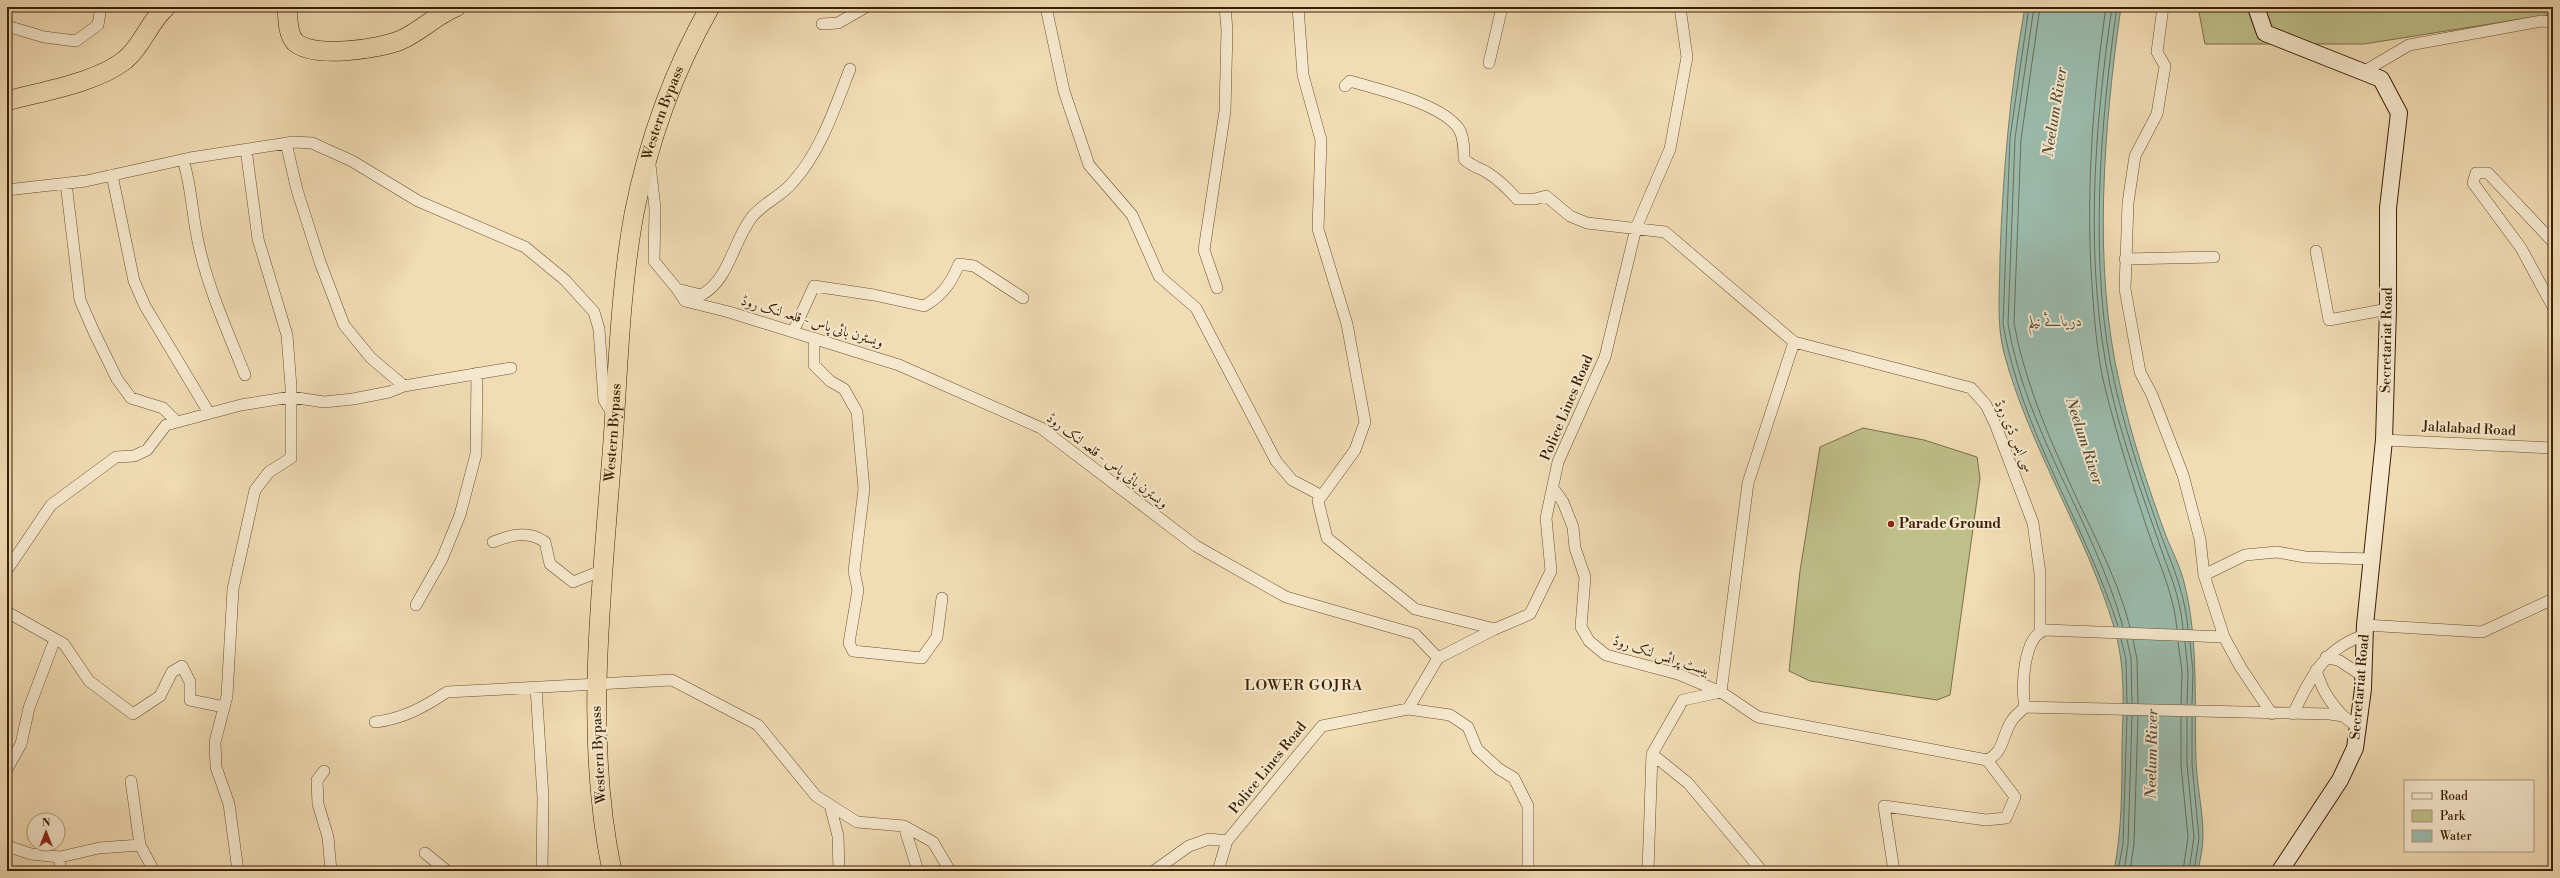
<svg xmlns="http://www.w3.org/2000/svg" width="2560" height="878" viewBox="0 0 2560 878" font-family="'Libre Bodoni',Amiri,serif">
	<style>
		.green { fill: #bfbf89; stroke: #7c6f46 }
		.water { fill: #9bbcae; stroke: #747d6a }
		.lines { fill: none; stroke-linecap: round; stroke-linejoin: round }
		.shore { stroke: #6a6e59; stroke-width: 1 }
		.minor-casing { stroke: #684e30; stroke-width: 12 }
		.secondary-casing { stroke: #3a1f04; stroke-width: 18 }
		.trunk-casing { stroke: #3a1f04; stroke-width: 20 }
		.minor { stroke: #f6e8ce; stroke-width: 11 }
		.secondary { stroke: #f6e8ce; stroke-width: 16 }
		.trunk { stroke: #f1dcb3; stroke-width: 19 }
		.poi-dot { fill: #8f2418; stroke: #f6e8ce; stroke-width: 1.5 }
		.labels { text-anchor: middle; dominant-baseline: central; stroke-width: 4; stroke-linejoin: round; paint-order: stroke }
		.street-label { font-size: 14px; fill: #3a1f04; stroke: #f6e8ce }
		.poi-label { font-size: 14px; font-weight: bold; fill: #3a1f04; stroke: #f6e8ce; text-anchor: start }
		.water-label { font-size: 15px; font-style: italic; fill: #574e37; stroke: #f6e8ce }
		.neighbourhood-label { font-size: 15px; letter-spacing: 1px; fill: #3a1f04; stroke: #f6e8ce }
	</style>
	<rect width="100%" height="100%" fill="#f1dcb3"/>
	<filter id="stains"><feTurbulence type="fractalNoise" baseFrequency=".005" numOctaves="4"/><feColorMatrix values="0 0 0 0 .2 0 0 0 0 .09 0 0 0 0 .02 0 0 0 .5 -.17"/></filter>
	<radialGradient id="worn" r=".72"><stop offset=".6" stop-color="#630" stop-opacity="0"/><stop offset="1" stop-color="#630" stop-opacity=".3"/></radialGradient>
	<path class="green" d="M2198,7H2553V14L2364,44H2205Z
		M1863,428L1924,440L1977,457L1980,478L1950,695L1937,700L1810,681L1789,671L1800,571L1820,447Z"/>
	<path class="water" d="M2025,7H2121C2104,125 2092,268 2120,385C2131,436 2148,487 2166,536C2172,551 2180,566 2184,582C2199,641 2194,701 2196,762C2197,786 2203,811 2203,836C2203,848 2200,860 2198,871H2114C2122,830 2122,788 2122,746C2123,705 2126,667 2114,627C2086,533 2030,449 2004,353C1996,322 2000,288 2000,256C2003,172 2010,90 2025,7Z"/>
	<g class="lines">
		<path class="shore" d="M2029,7L2010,138L2003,324C2021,431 2085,524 2118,626
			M2034,7L2015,138L2008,324C2026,432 2094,522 2123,627
			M2040,7L2021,139L2014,323C2023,373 2043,424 2064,470C2086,522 2116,572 2130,627
			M2106,7C2092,104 2085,202 2093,299C2095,328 2098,359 2105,388C2118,439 2134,490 2151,540C2162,570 2174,597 2177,629
			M2112,7C2094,131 2084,262 2110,385C2121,437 2140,488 2157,537C2168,571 2180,593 2183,629
			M2117,7C2100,124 2088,269 2115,385C2127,436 2144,488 2162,538C2174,569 2185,595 2188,629
			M2121,639L2126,659L2127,703
			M2127,640L2131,658L2132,703
			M2133,640L2137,659L2138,703
			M2178,642L2182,672L2181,704
			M2185,642L2188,672L2187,704
			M2190,642L2193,672L2192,704
			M2181,717V765L2188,837L2183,871
			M2187,717V764L2194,837L2189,871
			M2192,717V764L2199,838L2194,871
			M2118,871L2123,844L2127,716
			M2124,871L2128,844L2132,716
			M2130,871L2134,844L2138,716"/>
		<defs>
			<path id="minor" d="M1046,7L1064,91L1089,165L1132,215L1159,276L1196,308L1276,461L1292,480L1322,496
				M1298,7L1303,75L1321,140L1318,229L1347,324L1365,422L1355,450L1318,501L1327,538L1415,609L1495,629
				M2163,7L2157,52L2165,66L2157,114L2135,156L2128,203L2125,289L2140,372L2152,395L2183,475L2200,539L2204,575L2224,637
				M822,24L838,23L866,7
				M7,26L44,37L76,41L98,25L101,7
				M1489,63L1502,7
				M2363,72L2409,45L2542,21L2553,22
				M1345,86L1350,81C1379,90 1441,103 1459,129C1464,138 1464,149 1464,159C1472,167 1479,167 1488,173C1499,180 1508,189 1517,199H1535L1546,196L1570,216L1587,223L1665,232L1794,342L1748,483L1721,692L1758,717L1987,760C2005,752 2002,733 2013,719C2016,715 2021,711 2025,707C2021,689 2023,635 2046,630L2224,637L2241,668L2272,714
				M286,143L297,190L320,262L344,325L371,358L404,386
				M183,160C192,187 192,217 199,246C209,291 228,332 245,375
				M650,165L655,208L654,261L677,289L701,295C729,281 733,241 752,217C763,203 782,196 793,182C821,151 835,107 850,69
				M112,175L134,281L145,306L209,413
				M66,183L80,300L94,332L117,379L131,398L163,408L177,422
				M7,190L86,181L190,158L294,142L312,143L352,161L418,201L525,247L565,280L594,312L599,329L604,400L613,415
				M2553,242L2488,173H2476L2473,183L2521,248L2553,307
				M2316,251L2329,320L2388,309
				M2125,259L2214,257
				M1217,288L1204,250L1225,111L1227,30L1225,7
				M677,289L685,301L729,312L899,365L1041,428L1196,546L1286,597L1415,634L1438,658
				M793,332L814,286L874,295L924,306C943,295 951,283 959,264L974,266L1023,298
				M814,338V365L830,381L844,389L857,412L864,489L854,571L858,590L849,643L853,651L922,658L937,637L942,598
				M1794,342L1971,388L1986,405L1996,426L2033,523L2040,573V631
				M2384,440L2553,448
				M1553,488L1563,502L1573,527L1575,548L1585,577L1581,627L1589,641L1606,655L1678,674L1721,692
				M493,542C510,535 528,530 545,542L550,564L573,582L603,570
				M7,570L51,505L116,457L134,456L147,450L166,425L241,405L291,397L324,402L353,399L389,392L404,386L511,368
				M2204,575L2245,555L2277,552L2305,557L2372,559
				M416,605L442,559L460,515L476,454L477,373
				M7,612L64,644L89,681L133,714L160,696L172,672L182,666L190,682V700L224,707
				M2365,625L2482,632L2553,599
				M2326,657L2340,661L2364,677
				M2316,670C2322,690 2329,701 2343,716
				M536,687L543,797L542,871
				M2025,707L2330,714L2343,716L2359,728
				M1408,709L1450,715L1468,727L1477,749L1499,769L1514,778L1528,806V871
				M2293,714C2311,677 2324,648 2365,635
				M375,722C403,719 424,707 447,692L672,680L758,725L816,796L857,822L904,826L933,842L950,871
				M1652,754L1688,783L1762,871
				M7,769L21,744L29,708L55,639
				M324,771L317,780L318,804L328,837L331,871
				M830,805L838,836L839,871
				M904,826L918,871
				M140,845L154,871
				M7,846L31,854L60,857L99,848L140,845L131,781
				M425,853L447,871
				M60,871V857
				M238,871L229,804L216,767L215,742L227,696L233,589L255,490L269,472L291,458V387L287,335L258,239L246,149
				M1154,871L1189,846L1209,839L1227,841
				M1218,871L1227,841L1322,726L1408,709L1438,658L1495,629L1530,614L1551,571L1546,518L1558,462L1605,357L1636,228L1670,149L1687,57L1680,7
				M1648,871L1652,754L1683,700L1721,692
				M1894,871L1884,806L1986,820L2006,818L2015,797L1987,760"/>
			<path id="secondary" d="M2256,7L2265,33L2381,79L2399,113L2388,208V309L2384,440L2365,625L2363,689L2355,748L2340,780L2280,871"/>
			<g id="trunk">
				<path d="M287,7C288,18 287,33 295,42C313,59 380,49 401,40C421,31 436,15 456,7"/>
				<path d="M7,101C43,91 96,83 125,60C143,45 149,22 166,7"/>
				<path id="s1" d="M612,871C585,742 600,609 610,479C618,391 618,301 634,214C648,143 674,70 710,7"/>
			</g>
		</defs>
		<use href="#minor" class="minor-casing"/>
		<use href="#secondary" class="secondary-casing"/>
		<use href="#trunk" class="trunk-casing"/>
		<use href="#minor" class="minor"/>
		<use href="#secondary" class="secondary"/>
		<use href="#trunk" class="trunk"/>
	</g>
	<circle class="poi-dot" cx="1891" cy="524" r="4"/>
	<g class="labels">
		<g class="street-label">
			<text stroke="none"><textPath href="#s1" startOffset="765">Western Bypass</textPath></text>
			<text transform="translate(812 322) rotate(17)">ویسٹرن بائی پاس - قلعہ لنک روڈ</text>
			<text transform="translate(2387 340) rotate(-89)">Secretariat Road</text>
			<text transform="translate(1567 408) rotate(-67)">Police Lines Road</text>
			<text transform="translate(2469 429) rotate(3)">Jalalabad Road</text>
			<text stroke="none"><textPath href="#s1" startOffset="440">Western Bypass</textPath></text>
			<text transform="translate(2014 436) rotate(66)">سی ایس ڈی روڈ</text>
			<text transform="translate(1107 461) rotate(37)">ویسٹرن بائی پاس - قلعہ لنک روڈ</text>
			<text transform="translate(1661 656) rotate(18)">بیسٹ پرائس لنک روڈ</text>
			<text transform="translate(2360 687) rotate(-85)">Secretariat Road</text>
			<text transform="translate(599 755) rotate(-93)">Western Bypass</text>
			<text transform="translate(1268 768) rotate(-51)">Police Lines Road</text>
		</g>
		<g class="poi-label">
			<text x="1899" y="524">Parade Ground</text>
		</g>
		<g class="water-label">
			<text transform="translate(2055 112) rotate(-81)">Neelum River</text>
			<text x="2055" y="321">دریائے نیلم</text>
			<text transform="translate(2084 441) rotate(72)">Neelum River</text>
			<text transform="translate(2152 754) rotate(-89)">Neelum River</text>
		</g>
		<g class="neighbourhood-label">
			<text x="1304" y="685">LOWER GOJRA</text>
		</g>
	</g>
	<rect width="2560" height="878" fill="none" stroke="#f1dcb3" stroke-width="24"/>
	<rect x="8" y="8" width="2544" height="862" fill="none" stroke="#3a1f04" stroke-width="2"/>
	<rect x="12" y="12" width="2536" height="854" fill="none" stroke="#3a1f04"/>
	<rect x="2404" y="780" width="130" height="72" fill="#f6e8ce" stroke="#ab987d"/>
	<rect x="2412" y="793" width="20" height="6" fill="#f6e8ce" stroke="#ab987d"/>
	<text x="2440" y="800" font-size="12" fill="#3a1f04">Road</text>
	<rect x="2412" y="810" width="20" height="12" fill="#bfbf89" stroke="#ab987d"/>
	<text x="2440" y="820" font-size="12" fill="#3a1f04">Park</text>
	<rect x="2412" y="830" width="20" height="12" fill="#9bbcae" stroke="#ab987d"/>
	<text x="2440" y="840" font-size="12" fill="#3a1f04">Water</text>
	<g transform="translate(46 832)"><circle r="19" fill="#f6e8ce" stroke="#ab987d"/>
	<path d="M0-3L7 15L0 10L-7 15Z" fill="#8f2418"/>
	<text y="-6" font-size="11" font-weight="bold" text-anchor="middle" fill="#3a1f04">N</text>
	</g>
	<rect width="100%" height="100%" filter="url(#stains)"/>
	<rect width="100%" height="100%" fill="url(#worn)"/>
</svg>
